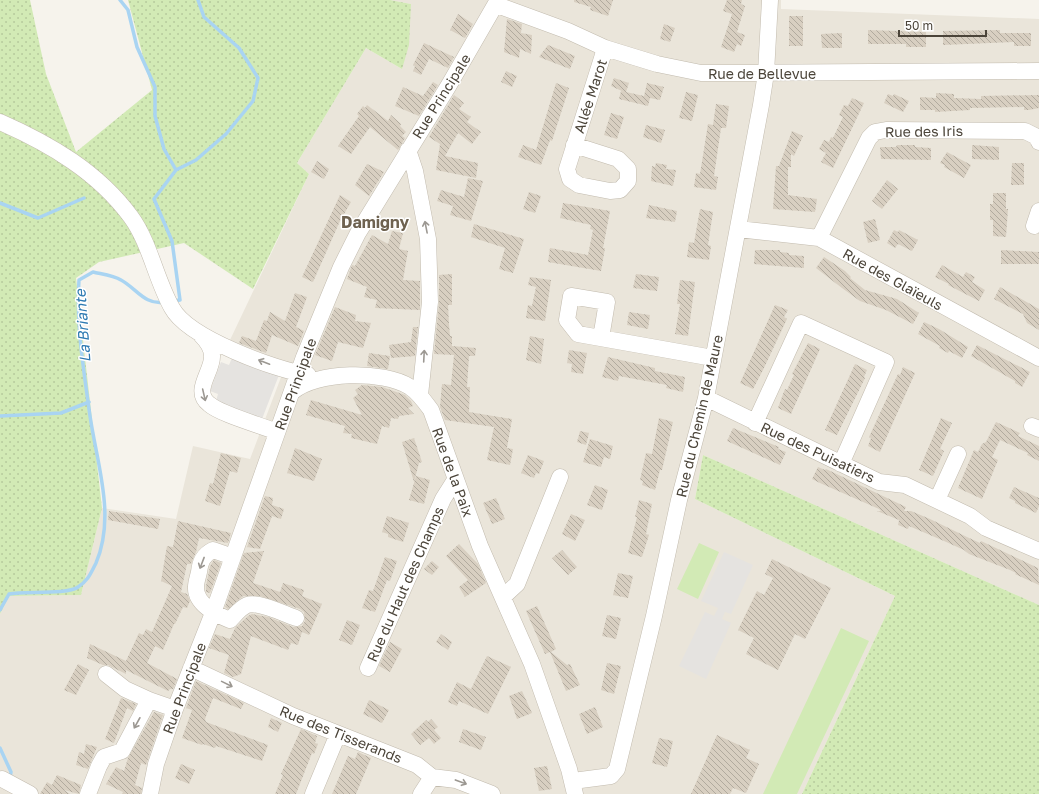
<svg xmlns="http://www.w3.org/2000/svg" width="1039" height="794" viewBox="0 0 1039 794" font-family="'Golos Text',sans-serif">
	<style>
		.residential { fill: #eae5da }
		.green { fill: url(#green-dots) }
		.pitch { fill: #d2eab5 }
		.parking { fill: #e5e3e0 }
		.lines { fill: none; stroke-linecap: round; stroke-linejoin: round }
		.stream { stroke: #a9d4f2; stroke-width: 3.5 }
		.building { fill: url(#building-back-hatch) }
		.minor-casing { stroke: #c2bbae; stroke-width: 17 }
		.minor { stroke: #fff; stroke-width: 16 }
		.oneway { stroke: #9c9892 }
		.labels { text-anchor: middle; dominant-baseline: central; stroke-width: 3; stroke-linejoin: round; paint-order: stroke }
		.street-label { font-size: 14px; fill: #4b4439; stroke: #fff }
		.water-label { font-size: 15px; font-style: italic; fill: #2e7ab2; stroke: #fff }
		.quarter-label { font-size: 16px; font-weight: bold; fill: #6e6250; stroke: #fff }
	</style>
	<defs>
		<pattern id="green-dots" width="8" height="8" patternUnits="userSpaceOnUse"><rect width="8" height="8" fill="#d2eab5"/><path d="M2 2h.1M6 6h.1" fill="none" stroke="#b6ca9c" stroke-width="1.8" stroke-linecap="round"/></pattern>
		<pattern id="building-back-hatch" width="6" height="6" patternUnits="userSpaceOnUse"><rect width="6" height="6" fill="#d8cfc1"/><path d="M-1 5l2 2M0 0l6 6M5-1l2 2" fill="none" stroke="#b1aa9e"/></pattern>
	</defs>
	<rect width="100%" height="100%" fill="#f6f3ec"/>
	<path class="residential" d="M390,0H781V9L1039,19V605L703,455L695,499L895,596L802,794H0V614L9,596L81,595L102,508L176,519L193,446L250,459L286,364L230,340L309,174L297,163L366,48L402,69L411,4Z"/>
	<path class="green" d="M0,0H30L46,74L76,152L152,90L128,0H390L411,4L409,45L402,69L366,48L297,163L309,174L253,289L184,243L99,262L76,278L102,508L81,595L9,596L0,614Z
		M703,455L1039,605V794H802L895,596L695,499Z"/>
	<path class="pitch" d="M699,543L719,552L698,599L677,589Z
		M841,628L869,641L797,794H763Z"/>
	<path class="parking" d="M232,358L279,375L262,419L216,401L218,394L210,391L221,362L229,365Z
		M724,552L753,565L731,614L725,612L722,619L731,623L706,679L679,666L705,612L714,616L718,608L701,601Z"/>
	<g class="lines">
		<path class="stream" d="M120,0L128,10L137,47L155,87V116L164,149L176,170
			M0,203L38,218L84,198
			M173,301L180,300L172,241L154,199L176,170L196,160L226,134L253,101L258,78L239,48L204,17L198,0
			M0,416L61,413L89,402
			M0,610L9,594C26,591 67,595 78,587C88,581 91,573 96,563C116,516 97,464 90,416C84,372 76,325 79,280L93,272C101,274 113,275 121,280C136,288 145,306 165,302
			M0,748L11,772L10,778"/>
	</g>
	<path class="building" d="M574,0H613L608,16L590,10L591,7L574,2Z
		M727,0H742L741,4L745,6L737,32L745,35L741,46L737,44L734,52L721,47L732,14L723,11Z
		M458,14L473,24L465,38L450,30Z
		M789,16H803V46H789Z
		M507,19L522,24L521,33L532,35L531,54L520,49L519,58L504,52Z
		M664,24L675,28L670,42L660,39Z
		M868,30L926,32V47H906V44H868Z
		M1000,30V33H1031V46H1014V42L943,45V31Z
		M842,33V48H822L821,34Z
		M424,43L454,57L448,68L429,59L421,75L413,71L415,66L413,65Z
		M548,45L575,56L570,69L539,57Z
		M506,71L517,76L512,87L501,82Z
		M614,78L629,83L626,92L644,96L647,83L664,87L660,100L650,98L648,106L619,99L621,91L624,92L611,86Z
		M433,82L438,85L419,116L395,106L403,87L423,96Z
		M556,83L569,88L552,141L550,140L541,165L518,157L523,145L536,150Z
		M686,92L698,95L692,121L679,118Z
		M936,93L954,94V98L981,99V96L1039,95V108L1029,110H1024V107L970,108V110L935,112V110H920V97L936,98Z
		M888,94L893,96L894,94L909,101L903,112L884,103Z
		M454,95L464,103L459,109L471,117L467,122L481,132L472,144L458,133L445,156L478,163L476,178L436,170L440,144L429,137Z
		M852,98L864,103L833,168L821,162L826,153L819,149L824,140L829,142L831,137L833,138L843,117L839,115L844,105L848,106Z
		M716,104L729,106L726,128H721L714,176L718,177L716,190L694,187L696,173L700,174L708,124L713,125Z
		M367,105L388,121L391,115L401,124L400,126L406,132L402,136L405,138L398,150L370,127L351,154L338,146L359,116L357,114L363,106L365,108Z
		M611,113L624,117L617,139L604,135Z
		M646,125L665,130L661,143L643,137Z
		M792,131L803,136L794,156L791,154V167H788V195L817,199L815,212L773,209L776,166H779Z
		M897,145H915V147L931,148V160L881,159L880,147H896Z
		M972,145L999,147V160L972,159Z
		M947,152L971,165L964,178L944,167L945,165L940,163Z
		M317,161L329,169L324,179L311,172Z
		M656,163L667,165L666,169L676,170L673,186L651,181L652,166L655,167Z
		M1012,163H1024V185H1011Z
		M367,164L384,172L369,196L355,185Z
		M468,178L483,181L471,221L450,215L453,206L437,201L441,190L464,197Z
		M887,180L898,189L882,209L872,201Z
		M529,192L541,196L535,213L523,209Z
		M993,193H1006V209H1008L1006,237L993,236V220H990V204H993Z
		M340,195L351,202L340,221L313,282L302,277Z
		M563,203L610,211L603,248H605L601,271L548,262L550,248L588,255L593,230L590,229L591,225L560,218Z
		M649,205L677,211L675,222L646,218Z
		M700,209L713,212L708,245L711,246L709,260L687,257L689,242L694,243Z
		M875,219L880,240L868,243L863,222Z
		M474,224L524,239L513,273L499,269L505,248L471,237Z
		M894,230L898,232L899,230L918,240L912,251L898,244L895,248L887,243Z
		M392,231L403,233L399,249L408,251L403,280L420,281V310L375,308L377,300L364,297L367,287L347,279L352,265L355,266L372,235L388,244Z
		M755,250H780V252L789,253V255L804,256V268L754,264Z
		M1001,250L1039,252V264H1001Z
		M824,257L845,271L851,277L850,278L865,290L897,299L919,313L913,324L886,310L860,301L842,288L816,268Z
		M942,265L963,277L966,272L975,277L972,282L985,290L979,301L948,285L949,284L935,277Z
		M452,274V305H448L449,324L450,336H452V346L476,348L475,356H469L467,387H470L469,412L512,419L507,448L513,449L510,465L487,460L494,427L445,420L440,407L442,384L451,385L454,355L434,354L439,303V275Z
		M636,274L659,277L657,291L633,288Z
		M530,277L551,280L545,321L526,318L528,305L532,306L536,287L528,285Z
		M680,280L695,282L688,336L675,334L680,304H677Z
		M1000,287L1039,309V330L1027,323L1023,314L994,299Z
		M295,293L307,297L296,327L304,331L298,346L272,335L266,353L239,343L242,336L256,341L264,320L267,321L270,312L285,321Z
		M775,305L788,310L784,317L787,319L763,370L753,389L740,383Z
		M335,307L356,315L355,321L371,323L363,348L338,342L332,361L315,355Z
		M629,312L650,315L648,329L627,325Z
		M924,322L939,329L968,347L962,358L949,351L948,353L939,348L940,346L918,334Z
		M413,327H418L415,356L391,358L389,345L411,342Z
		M530,336L544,339L541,364L526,360Z
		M808,343L820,349L791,414L778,408L783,394L785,389L787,390L794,375L792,374Z
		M977,345L1030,372L1022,387L1015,383V381L971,356Z
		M569,350L587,353L583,374L571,372L572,364L567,363Z
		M369,353L390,356L388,369L367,366Z
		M608,357L655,368V371L685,377L683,392L666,388L667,385L619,376L618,381L602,377Z
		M855,364L867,370L864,377L865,378L837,435L825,430Z
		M903,367L915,373L880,452L868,446L871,438L869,437L898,374L900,375Z
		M362,385L382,387L405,395L411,401L413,406L408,408L414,414L399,416L398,419L391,418L389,428L382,426L377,444L351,438L352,434L343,433L345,426L306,415L311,400L362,415L353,398L358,394L355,390Z
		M659,418L673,422L662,470H660L655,490L642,485L643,481L640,480L646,453L652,454Z
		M941,418L952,423L940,449L944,451L933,476L919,470Z
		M996,422L1020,433L1018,436L1039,446V461L1027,455L1028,453L1000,440L992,457L998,460L982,499L958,488L974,450L978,452L982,444L986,442Z
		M733,428L779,447L778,449L786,452L780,465L727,441Z
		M580,431L589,433L586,445L577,442Z
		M414,438L422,462L419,463L414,482L402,442Z
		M590,439L613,446L610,459L604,457L601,467L583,462Z
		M295,448L322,459L314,481L287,473Z
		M221,453L241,458L237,473L230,471L220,506L205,501L210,483L213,484Z
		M528,455L544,461L539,474L536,473L534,478L521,473Z
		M818,467L825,470L826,469L906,507L904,511H911L930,519L967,537L980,543L981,541L1038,568L1039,585L1015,574L1016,573L1010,570L969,554L964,550L944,541L909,526L908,529L898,525L899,520L877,511H881L879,509L820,483L812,479Z
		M416,476L430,480L424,504L409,500Z
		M595,485L608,490L602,510L587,505Z
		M1014,487L1039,498V506L1036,513L1015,503V501L1009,498Z
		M265,496L273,498L272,505L284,509L281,519L272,516L260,549L247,547Z
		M496,498L505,519L492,524L483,503Z
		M639,500L652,504L646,534L649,535L642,557L628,553L637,517H635Z
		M109,511L160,519L158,529L108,520Z
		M571,514L585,520L575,541L562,534Z
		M387,516L409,523L403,542L388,537V534L382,532Z
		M178,521L231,533L228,543L199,538L196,552L191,564H187L181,592L187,594L190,601L187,608L183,607L175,624H174L163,650L155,646L147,663L177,679L173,689H170L168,691L126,670V674L108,665H103L87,658L90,644L126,661L139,633L143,635L146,629L152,632L172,586L161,581L167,546L173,547Z
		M459,544L478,564L486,583L465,597L459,587L468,580L446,556Z
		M562,550L577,567L568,575L552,558Z
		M264,551L253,583L280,592L283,583L304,590L302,596L322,604L309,635L302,632L298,645L291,643L288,650L251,636L241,674L233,677L224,673L229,655L209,648L215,634L230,639L235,628L248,616L252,614L268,617L293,627L302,626L305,621L304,612L300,609L260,596H243L228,609L225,607L244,553Z
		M385,557L397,561L390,581L387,580L375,612L362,608L369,590L373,591Z
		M772,559L831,588L805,639L795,634L778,670L746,654L754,638L738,630L757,591L764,595L773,578L765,574Z
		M214,560L221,563L210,593L206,592V586L210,566Z
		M432,561L439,567L432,575L424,569Z
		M618,573L633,576L628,598L613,595Z
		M537,606L556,649L551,652L567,665L570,664L580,685L566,691L550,652L545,654L526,611Z
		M607,615L621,618L616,639L602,636Z
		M347,620L360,625L352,645L339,640Z
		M441,634L452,642L448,650L436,642Z
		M390,642L402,649L390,672L379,666Z
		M487,656L511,667L488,714L459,701L457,706L448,702L457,682L471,689Z
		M607,663L621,666L614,694L601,690Z
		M78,664L89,670L76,695L64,690Z
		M196,681L244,703L241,709L213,698L205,719L206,722L268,745L262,761L216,746L215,748L203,744L202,745L182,738L192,710L186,708Z
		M522,691L532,713L517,719L509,696Z
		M121,698L136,704L133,711L127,708L114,743L105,739Z
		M369,700L389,710L382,723L363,714Z
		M595,707L603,727L587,734L579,714Z
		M154,712L163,715L146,765L141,763L135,785L142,788L141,794H122L123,792L106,784L116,767L124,771L128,758Z
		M271,718L282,723L278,732L268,727Z
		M431,719L438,727L434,730L441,738L434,744L429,738L420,745L411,734L426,720L428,722Z
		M301,729L317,736L315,743L318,744L314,754L312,753L296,794H275L283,775L281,774Z
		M463,729L486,737L481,750L459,742Z
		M717,735L750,750L746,758L759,764L746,793L733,788L730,794H691Z
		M659,738L673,741L667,767L652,763Z
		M86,744L97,747L88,769L76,765L79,752L84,754Z
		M358,752L371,758L356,794H332L348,756L355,759Z
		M181,764L195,770L189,784L175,778Z
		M547,766L552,789L539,791L534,768Z
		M57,775L81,785L79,794L64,790L70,794H40L47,782L52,785Z"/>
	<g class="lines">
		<defs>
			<path id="minor" d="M497,5L568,31L605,48L657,64L701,73L1039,71
				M0,122C50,144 98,172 131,217C150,243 156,280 172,308C188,338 276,370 308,375
				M574,145L618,159L628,169V181L620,190L610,191L579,185L570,179L567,169L603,55L605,48
				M408,150L415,171L428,239L430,302L420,395
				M1034,226L1039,211
				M738,229L819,238L1039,358
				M819,238L869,138L875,132L886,130L1025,131L1037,137L1039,142
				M201,335C207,341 212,347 212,356C213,371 192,391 209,404C220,414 260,425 277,432
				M601,338L607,302L571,296L567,320L578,334L713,358
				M292,392C316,371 383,370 410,387C419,393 425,402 431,410L480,546L532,664L569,769L575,794
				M706,398L879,482L905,485L970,516L986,528L1039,551
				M755,423L801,323L886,362L841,464
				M1032,426L1039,429
				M937,500L958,454
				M233,557L213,550C203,555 200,562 199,572C198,577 196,582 196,587C195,604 217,615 230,620C235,615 240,608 247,605C259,601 284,614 296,618
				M503,597L517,584L560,477
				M191,668L293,716L417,765L432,777L456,780L492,794
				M368,668L443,499L455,480
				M106,674L125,689L149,700
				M2,779L30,794
				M573,781L611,776L617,769L654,616L679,500L706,398L761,105L766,73L770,0
				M88,794L99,766L104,757L122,751L149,700L175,709
				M150,794L156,764L175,709L213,613L304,357L341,267L358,233L449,85L498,0
				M313,794L338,734
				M421,794L432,777"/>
		</defs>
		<use href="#minor" class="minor-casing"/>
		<use href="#minor" class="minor"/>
	</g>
	<defs><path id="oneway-shaft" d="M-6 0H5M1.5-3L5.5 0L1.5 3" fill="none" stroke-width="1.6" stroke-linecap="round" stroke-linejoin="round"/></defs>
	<g class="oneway">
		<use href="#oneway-shaft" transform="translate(426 227) rotate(-101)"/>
		<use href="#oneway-shaft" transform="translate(424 356) rotate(-87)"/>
		<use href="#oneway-shaft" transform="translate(264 362) rotate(-159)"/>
		<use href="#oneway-shaft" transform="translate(204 395) rotate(77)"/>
		<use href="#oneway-shaft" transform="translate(202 563) rotate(111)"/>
		<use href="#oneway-shaft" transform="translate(227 684) rotate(26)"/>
		<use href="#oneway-shaft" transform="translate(137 723) rotate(119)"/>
		<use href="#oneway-shaft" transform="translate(461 782) rotate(20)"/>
	</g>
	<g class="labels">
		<g class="street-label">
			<text x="762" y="73">Rue de Bellevue</text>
			<text transform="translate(441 96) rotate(-58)">Rue Principale</text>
			<text transform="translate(590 96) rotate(-72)">Allée Marot</text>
			<text transform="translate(924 131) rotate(-1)">Rue des Iris</text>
			<text transform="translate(893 279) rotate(29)">Rue des Glaïeuls</text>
			<text transform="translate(295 384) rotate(-70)">Rue Principale</text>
			<text transform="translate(699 416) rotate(-77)">Rue du Chemin de Maure</text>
			<text transform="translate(818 452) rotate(25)">Rue des Puisatiers</text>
			<text transform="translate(453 472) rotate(70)">Rue de la Paix</text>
			<text transform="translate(405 584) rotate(-66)">Rue du Haut des Champs</text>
			<text transform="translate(184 688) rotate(-69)">Rue Principale</text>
			<text transform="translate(341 734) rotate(22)">Rue des Tisserands</text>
		</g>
		<g class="water-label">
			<text transform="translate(82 326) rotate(-94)">La Briante</text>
		</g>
		<g class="quarter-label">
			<text x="375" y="222">Damigny</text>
		</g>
	</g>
	<path d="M899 30v6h87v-6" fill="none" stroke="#4b4439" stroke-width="2"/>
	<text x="905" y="30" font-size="12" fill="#4b4439" stroke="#ffffff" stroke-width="3" paint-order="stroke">50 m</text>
</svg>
